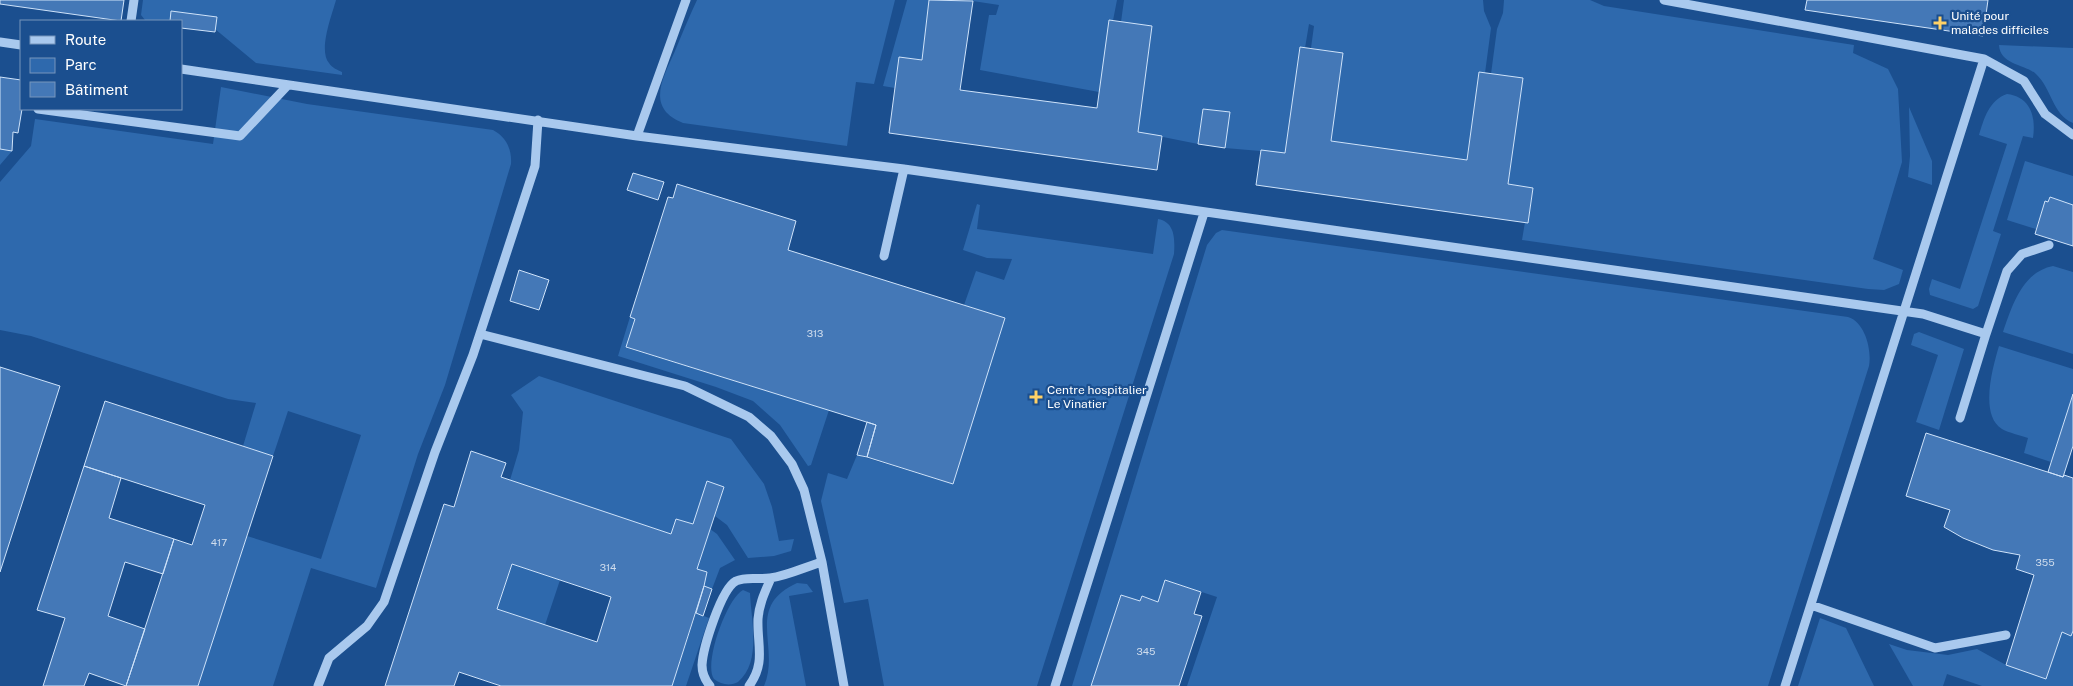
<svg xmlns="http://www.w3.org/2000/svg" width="2073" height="686" viewBox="0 0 2073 686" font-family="'Public Sans',sans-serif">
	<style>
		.green { fill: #2e69ad }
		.building { fill: #4478b7; stroke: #cfe3fa; fill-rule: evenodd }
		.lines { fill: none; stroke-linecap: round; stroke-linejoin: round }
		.minor { stroke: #a9c9ee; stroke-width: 9 }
		.poi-dot { fill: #ffd166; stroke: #1b4f8f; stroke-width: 2 }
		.labels { text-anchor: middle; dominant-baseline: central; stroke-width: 4.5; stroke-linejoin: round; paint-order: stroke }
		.number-label { font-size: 10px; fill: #d0dded }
		.poi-label { font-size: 12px; fill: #fff; stroke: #1b4f8f; text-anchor: start }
	</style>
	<rect width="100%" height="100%" fill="#1b4f8f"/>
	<path class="green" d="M143,0H336C332,15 318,50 329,63C332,68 338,70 342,72V75L256,63L215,29L217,18L171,11L170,21L145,20L141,15Z
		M697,0H895L874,84L856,82L847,146L683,123C645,108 663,78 675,51C682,34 689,17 697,0Z
		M907,0H929L922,60L900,57L895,88L883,86Z
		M966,0H1117L1099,92L980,70L989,15H996L999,5Z
		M1124,0H1483L1484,11L1491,28L1485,73L1479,72L1467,160L1331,141L1343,53L1311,48L1314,26L1309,24L1305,48L1300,47L1285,153L1225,148L1229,112L1203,109L1198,144L1138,132L1152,26L1121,22Z
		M1504,0H1590L1604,6L1854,45L1853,53L1888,69L1898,89L1902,162L1873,259L1903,270L1899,284L1884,290L1868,289L1522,240L1525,222H1528L1533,188L1508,184L1523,78L1491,74L1497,29L1503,13Z
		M1999,45L2073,48V123C2052,114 2052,89 2036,74C2025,64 2000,65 1999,45Z
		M221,87L307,104L493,130C506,137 512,149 511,164L445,385L418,454L376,588L311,568L273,686H198L247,536L321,559L361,435L288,411L273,456L243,446L256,403L228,399L31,336L0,330V182L31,146L35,119L213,144Z
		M2007,94C2031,97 2036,117 2033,138L2023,136L1993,231L2001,234L1978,306L1973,309L1930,295L1929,289L1932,279L1960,289L2007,144L1979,135C1984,119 1989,100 2007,94Z
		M1909,107L1932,161V185L1908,177L1910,156Z
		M0,149L12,151L0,165Z
		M2025,161L2073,176V205L2050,198L2048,202L2045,201L2036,229L2007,220Z
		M977,204L980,205L977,229L1153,254L1158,219C1175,222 1175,239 1174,254L1037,686H884L868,599L844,603L821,501L828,473L847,479L857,455L953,484L1004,318L964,305L976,271L1004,280L1012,259L987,258L963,250Z
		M1222,230L1848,317C1865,322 1872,350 1869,366L1768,686H1187L1217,597L1165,580L1158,602L1142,596L1140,601L1121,595L1091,686H1072L1207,245L1216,233Z
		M2053,266L2073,272V354L2003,332C2012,306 2022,272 2053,266Z
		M630,317L635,319L627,348L829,410L811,465L808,466L780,425L753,401L716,387L618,356Z
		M1919,332L1964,349L1939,430L1916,422L1938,355L1911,345L1914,334Z
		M1999,346L2073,369V394L2051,462L2024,453L2028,438C2020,435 2009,433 2002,429C1979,415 1993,366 1999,346Z
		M539,376L731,439L764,484L772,507L779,541L794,539L791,551L774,556L748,558L727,525L715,516L724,487L693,524L676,519L671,534L510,480L519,450L523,412L511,395Z
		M710,529L717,534L735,560L720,568L712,589L703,586L707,572L697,569Z
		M512,564L560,580L545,625L497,609Z
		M797,583L807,584L813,592L789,596L806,686H764C781,647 744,607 797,583Z
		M743,590L750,593C751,620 762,662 738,682C731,686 721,685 714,679C703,664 727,598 743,590Z
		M696,613L709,618L686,686H672Z
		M1820,618L1846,628L1874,686H1798Z
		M2073,631V686H1982L1947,674L1943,686H1913L1889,644L1907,650L1948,655L1977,649L2006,665L2046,679L2062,632L2071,636Z"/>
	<path class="building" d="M0,0H124L121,21L0,4Z
		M929,0L973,1L960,90L1097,108L1109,20L1152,26L1138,132L1162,136L1157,170L889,133L899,57L922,60Z
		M1807,0H1988L1983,36L1805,10Z
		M171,11L217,17L215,32L181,28V21H170Z
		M1300,47L1343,53L1331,141L1467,160L1479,72L1523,78L1508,184L1533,188L1528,223L1256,185L1261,150L1285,153Z
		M0,77L21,80L22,109L18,133L13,132L12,151L0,149Z
		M1203,109L1230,112L1225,148L1198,144Z
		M633,173L664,182L658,200L627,190Z
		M677,184L796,221L788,250L1005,318L953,484L867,457L876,425L626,347L635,319L630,317L668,197L673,198Z
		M2050,197L2073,205V246L2035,234L2045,201L2048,202Z
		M519,270L549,280L539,310L510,301Z
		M0,367L60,386L0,572Z
		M2073,394V446L2063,477L2048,472Z
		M105,401L273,456L198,686H126L174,539L192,545L205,505L84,466Z
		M867,422L876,425L867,457L857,455Z
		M1926,433L2063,477L2064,475L2073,478V631L2071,636L2062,632L2046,679L2006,665L2034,575L2016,569L2020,555L1993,550L1963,538L1944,527L1950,510L1906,496Z
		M471,451L506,463L501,477L671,534L676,519L693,524L707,481L724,487L697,569L707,572L704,586L672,686H501L459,672L454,686H385L444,504L454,507ZM512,564L611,597L597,642L497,609Z
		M84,466L121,478L109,518L174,539L163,574L125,562L108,616L145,629L126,686L89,673L84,686H43L65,618L37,610Z
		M1165,580L1201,592L1194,614L1202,616L1179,686H1091L1121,595L1140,601L1142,596L1158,602Z
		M704,586L712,589L703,616L696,613Z"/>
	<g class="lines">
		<path class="minor" d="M1664,0L1984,59L2024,81L2045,114L2073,135
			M131,21L134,0
			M0,42L21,45
			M181,69L637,136L904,169L1923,314L1986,334L1960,418
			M38,109L240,136L288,85
			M637,136L686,0
			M884,256L904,169
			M480,334L685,386L749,417L771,436L792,464L804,490L822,562L844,686
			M1986,334L2007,271L2022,254L2049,245
			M1811,605L1935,648L2006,635
			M318,686L329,658L367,626L384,602L435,452L473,355L535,166L538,120
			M710,686C705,680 702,673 702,665C703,648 721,589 736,581C747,576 759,580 770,578C787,576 805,567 822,562
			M749,686C766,663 757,645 758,619C759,604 765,592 771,578
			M1055,686L1204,213
			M1785,686L1984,59"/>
	</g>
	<g class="poi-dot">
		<path d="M1937.5 15.5h5v5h5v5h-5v5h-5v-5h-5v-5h5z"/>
		<path d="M1033.5 389.5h5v5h5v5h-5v5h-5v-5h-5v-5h5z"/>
	</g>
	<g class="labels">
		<g class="number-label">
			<text x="815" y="333">313</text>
			<text x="219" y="542">417</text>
			<text x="2045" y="562">355</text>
			<text x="608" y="567">314</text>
			<text x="1146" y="651">345</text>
		</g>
		<g class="poi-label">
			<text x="1951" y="16">Unité pour<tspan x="1951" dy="14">malades difficiles</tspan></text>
			<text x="1047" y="390">Centre hospitalier<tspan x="1047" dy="14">Le Vinatier</tspan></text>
		</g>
	</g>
	<rect x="20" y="20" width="162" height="90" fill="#1b4f8f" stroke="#7695bc"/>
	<rect x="30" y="36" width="25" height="8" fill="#a9c9ee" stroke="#7695bc"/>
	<text x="65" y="45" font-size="15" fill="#ffffff">Route</text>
	<rect x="30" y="58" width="25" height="15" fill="#2e69ad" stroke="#7695bc"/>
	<text x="65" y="70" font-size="15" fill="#ffffff">Parc</text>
	<rect x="30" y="82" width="25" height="15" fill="#4478b7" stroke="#7695bc"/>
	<text x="65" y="95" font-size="15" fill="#ffffff">Bâtiment</text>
</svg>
